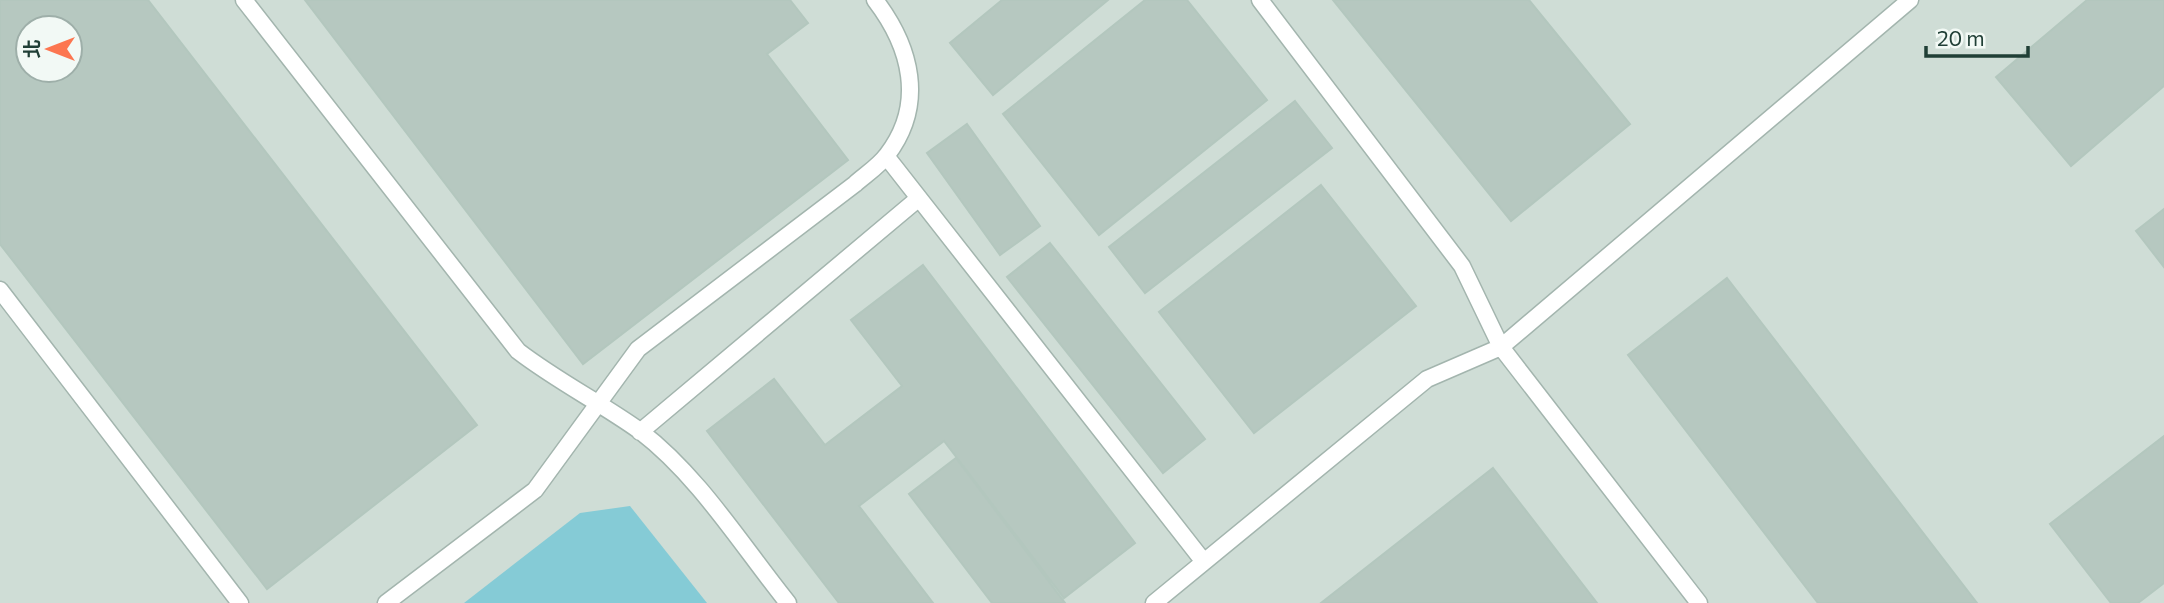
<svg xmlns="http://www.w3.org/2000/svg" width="2164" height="603" viewBox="0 0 2164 603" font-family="Commissioner,'Noto Sans TC',sans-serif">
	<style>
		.built { fill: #cfddd6; fill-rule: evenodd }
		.water { fill: #85cbd6 }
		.building { fill: #b6c8c0; stroke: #b3c7be; stroke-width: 2; fill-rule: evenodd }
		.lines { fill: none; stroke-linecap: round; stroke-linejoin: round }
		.lane-casing { stroke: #a3b5ae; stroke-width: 19 }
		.lane { stroke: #fff; stroke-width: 16 }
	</style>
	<rect width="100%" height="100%" fill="#e1ede7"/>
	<path class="built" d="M0,0H2164V603H0ZM28,28H70V70H28Z"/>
	<path class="water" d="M630,506L707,603H464L580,513Z"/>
	<path class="building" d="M0,0H148L477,425L267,589L0,244ZM28,28H70V70H28Z
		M305,0H790L808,23L767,54L848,160L583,364Z
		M1002,0H1108L993,95L950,43Z
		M1145,0H1187L1267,100L1099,235L1003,114Z
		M1333,0H1529L1630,124L1511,221Z
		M2087,0H2164V86L2071,166L1996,77Z
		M1295,101L1332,148L1145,293L1109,247Z
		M967,124L1040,226L1000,255L927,153Z
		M1321,185L1416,306L1254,433L1159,312Z
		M2164,209V267L2136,231Z
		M1050,243L1205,439L1163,473L1007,277Z
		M923,265L1135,543L1064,598L944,441L859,506L933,603H839L707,431L774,379L825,445L902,386L851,320Z
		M1727,278L1977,603H1818L1628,355Z
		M2164,436V583L2138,603H2111L2050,524Z
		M956,458L1065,603H992L909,494Z
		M1493,468L1597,603H1321Z"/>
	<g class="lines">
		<defs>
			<path id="lane" d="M244,0L518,351C557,381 601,403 640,431C699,476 742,546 788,603
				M1260,0L1462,266L1501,347L1699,603
				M886,156L1204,562
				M0,290L240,603
				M640,432L919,198
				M386,603L535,490L638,349L855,184C865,175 879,166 887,155C926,104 911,47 875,0
				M1154,603L1427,379L1501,347L1910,0"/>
		</defs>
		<use href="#lane" class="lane-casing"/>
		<use href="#lane" class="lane"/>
	</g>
	<g transform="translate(49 49) rotate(270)"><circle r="33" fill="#f2f9f5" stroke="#9eafa9" stroke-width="2"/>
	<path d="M0-5L12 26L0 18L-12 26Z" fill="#fc7650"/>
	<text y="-10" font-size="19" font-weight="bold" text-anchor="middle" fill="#203f36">北</text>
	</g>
	<path d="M1926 46v10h102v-10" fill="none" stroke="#203f36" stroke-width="3.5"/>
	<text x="1937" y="46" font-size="21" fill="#203f36" stroke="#f2f9f5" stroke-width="5" paint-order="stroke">20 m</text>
</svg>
